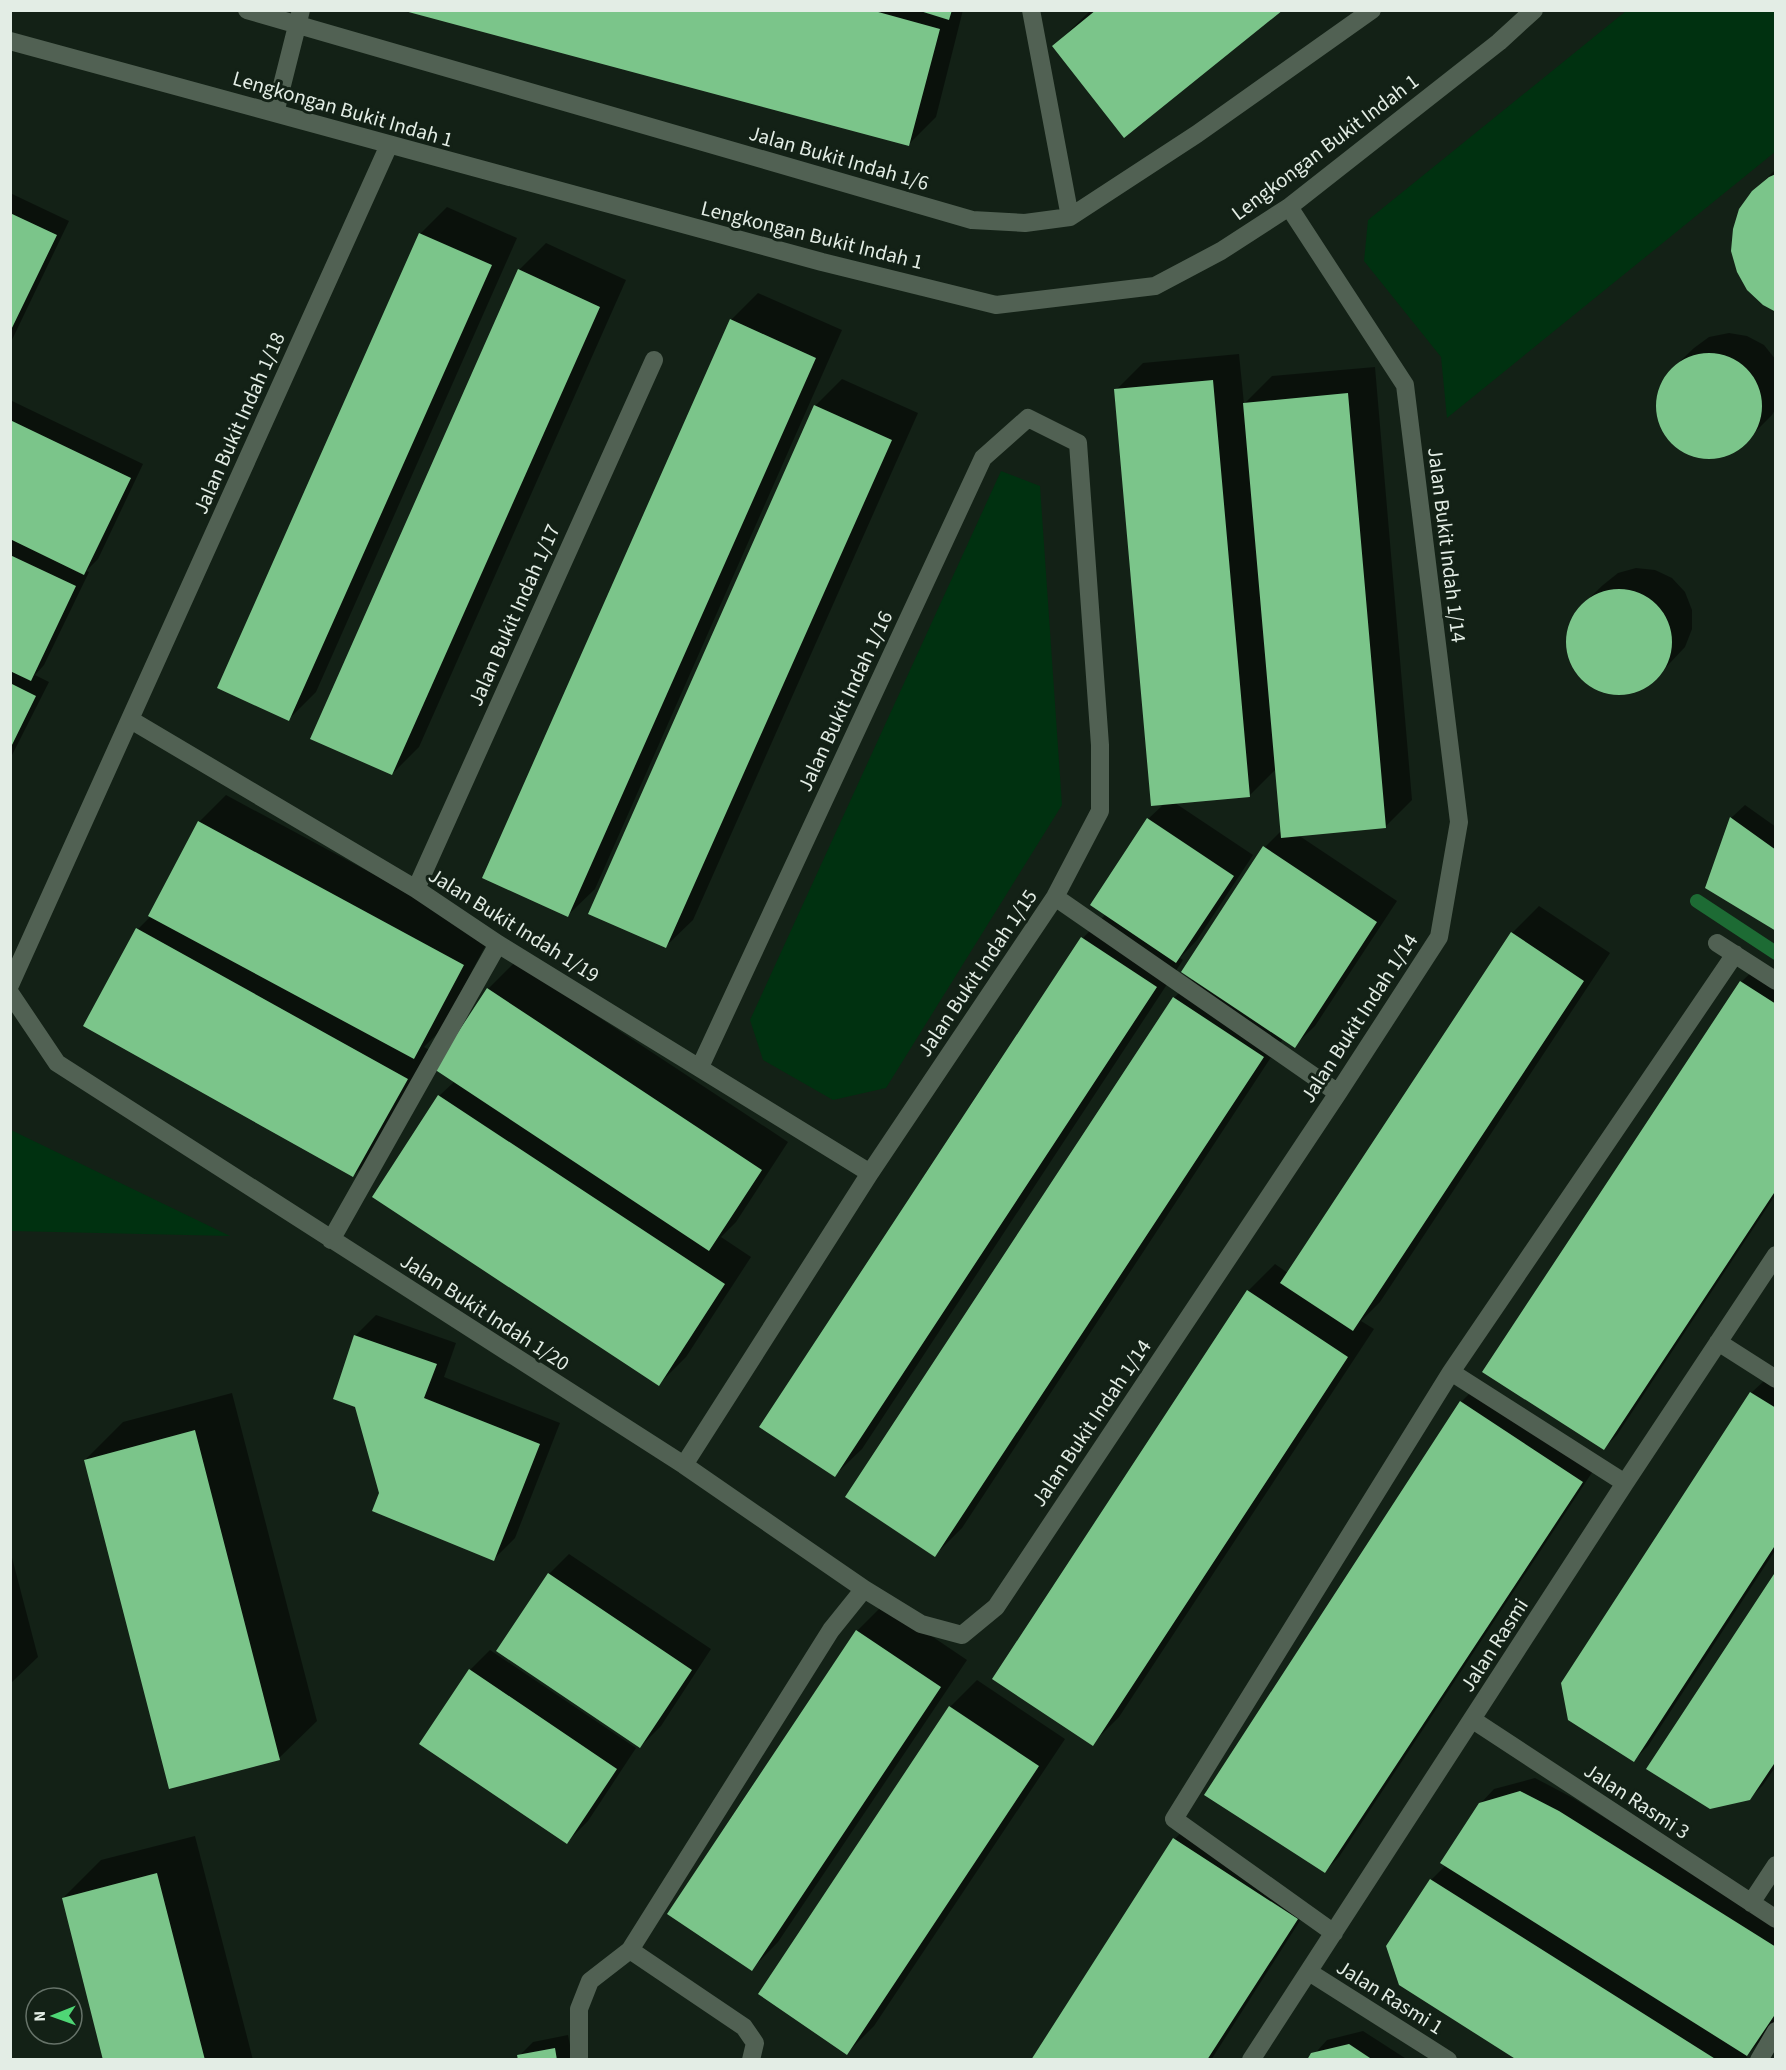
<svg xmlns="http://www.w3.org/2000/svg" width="1786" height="2070" viewBox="0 0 1786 2070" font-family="'Source Sans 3',sans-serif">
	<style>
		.green { fill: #003110 }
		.shadow { fill: #0007 }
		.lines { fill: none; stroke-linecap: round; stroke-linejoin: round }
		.stream { stroke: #1d6b34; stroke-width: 14 }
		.building { fill: #7bc58a }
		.minor { stroke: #516153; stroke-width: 18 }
		.labels { text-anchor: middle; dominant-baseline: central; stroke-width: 6; stroke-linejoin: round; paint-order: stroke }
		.street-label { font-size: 21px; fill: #e3ede5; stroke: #132116 }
	</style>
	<rect width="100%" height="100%" fill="#132116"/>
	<path class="green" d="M1626,11H1775V152L1447,418L1441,357L1364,261L1368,220Z
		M1001,471L1040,486L1062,805L886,1088L833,1100L763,1060L750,1020Z
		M10,1130H11L230,1236L11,1231Z"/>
	<path class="shadow" d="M404,10H963L936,117L909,144Z
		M1091,10H1281L1054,46Z
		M1776,169V310L1753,192Z
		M10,193L69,221L10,344Z
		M447,207L517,238L316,692L289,719L420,234Z
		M546,243L626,280L419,747L392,774L519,270Z
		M758,293L842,330L595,889L568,915L731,320Z
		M1729,333L1747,336L1764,345L1776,360V408L1772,415L1738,449L1723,456L1706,458L1690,454L1675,446L1665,433L1659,418L1657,401L1662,385L1672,369L1694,348L1709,337Z
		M1239,354L1244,404L1272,376L1375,367L1412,800L1385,827L1298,835L1397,901L1315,1026L1294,1046L1283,1039L962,1528L935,1555L1174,998L1193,979L1265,847L1282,830L1276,769L1249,796L1175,803L1253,855L1197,940L1180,958L1183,960L862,1449L835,1475L761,1426L1083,938L1106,914L1148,819L1164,804L1116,390L1143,363Z
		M842,379L918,413L693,920L666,946L815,406Z
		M10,400L143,464L98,559L86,571L89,572L44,665L35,675L49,682L10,759Z
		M1636,568L1655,570L1672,578L1685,592L1692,610V629L1685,647L1653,681L1638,690L1622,694L1605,692L1589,684L1577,672L1570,657L1567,639L1571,622L1581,606L1603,585L1618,573Z
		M226,795L490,937L441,1030L424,1047L433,1052L380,1149L353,1176L138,929L151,916L199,822Z
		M1745,805L1776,827V929L1731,818Z
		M1539,906L1610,953L1380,1302L1361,1321L1374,1329L1119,1717L1092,1744L1248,1291L1275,1264L1288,1273L1512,933Z
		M515,962L788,1142L736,1222L721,1237L751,1257L686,1357L659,1384L374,1197L439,1096L455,1081L488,989Z
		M1755,969L1776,982V1194L1617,1435L1604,1448L1741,982Z
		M376,1315L456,1343L444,1377L560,1423L515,1538L494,1559L381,1493L355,1336Z
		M1765,1380L1776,1386V1549L1648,1746L1634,1760L1751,1393Z
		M1475,1388L1595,1468L1339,1857L1325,1871L1461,1402Z
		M232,1393L317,1721L279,1758L85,1460L123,1422Z
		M10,1550L38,1657L10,1684Z
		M569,1554L711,1649L661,1726L640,1747L549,1574Z
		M1776,1574V1766L1763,1785L1749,1799Z
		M884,1604L967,1660L778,1942L752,1969L669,1913L857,1631Z
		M490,1650L636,1748L588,1821L567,1842L470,1670Z
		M977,1680L1065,1739L874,2026L847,2053L950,1707Z
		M1535,1778L1573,1798L1776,1925V2018L1761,2040L1746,2056L1749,2060H1520L1431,1880L1446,1865L1480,1804L1494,1789Z
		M1188,1825L1310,1905L1211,2060H1033L1175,1839Z
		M195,1836L253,2060H105L63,1898L101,1860Z
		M1363,2031L1408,2060H1309L1327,2040Z
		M568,2035L573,2060H520L519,2056L533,2042Z"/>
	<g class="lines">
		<path class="stream" d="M1697,901L1776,953"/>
	</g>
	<path class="building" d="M401,10H871L940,29L909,146Z
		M917,10H952L949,20Z
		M1096,10H1283L1124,138L1052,46Z
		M1776,174V312L1763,305L1747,290L1737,272L1731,251L1733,229L1739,209L1752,191L1769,177Z
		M10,213L57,235L10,332Z
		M419,233L492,265L289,721L217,688Z
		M518,269L600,307L392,775L310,739Z
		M730,319L816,358L568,917L482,878Z
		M1656 406a53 53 0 1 1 106 0a53 53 0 1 1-106 0Z
		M1213,380L1250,797L1151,806L1114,389Z
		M1348,393L1386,828L1281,838L1243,403Z
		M814,405L892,440L666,948L588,914Z
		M10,420L131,478L84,575L10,539Z
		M10,555L76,586L31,681L10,671Z
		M1566 642a53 53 0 1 1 106 0a53 53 0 1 1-106 0Z
		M10,683L36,696L10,749Z
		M1730,817L1776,850V931L1705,888Z
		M1147,818L1234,876L1176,963L1090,905Z
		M198,821L464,965L414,1059L148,916Z
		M1263,846L1377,922L1295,1048L1181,972Z
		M136,928L408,1079L353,1177L83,1026Z
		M1511,932L1584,981L1353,1331L1280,1283Z
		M1081,937L1157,987L835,1477L759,1427Z
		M1740,981L1776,1004V1190L1604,1450L1482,1372Z
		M487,988L762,1170L709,1251L434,1069Z
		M1173,997L1264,1057L935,1557L845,1497Z
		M438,1095L725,1284L659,1386L372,1197Z
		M1247,1290L1348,1357L1093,1746L992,1679Z
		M354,1335L437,1364L424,1398L540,1444L494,1561L372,1511L379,1493L355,1407L333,1399Z
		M1750,1392L1776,1408V1544L1634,1762L1568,1720L1561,1683Z
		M1460,1401L1583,1482L1325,1873L1204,1795Z
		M195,1430L280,1760L169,1789L84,1460Z
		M1776,1571V1761L1750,1800L1710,1809L1646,1769Z
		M548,1573L692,1670L640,1748L496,1651Z
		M856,1630L941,1687L752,1971L667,1914Z
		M469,1669L617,1769L567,1844L419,1744Z
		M949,1706L1039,1766L847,2055L758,1994Z
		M1520,1791L1559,1811L1776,1947V2013L1747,2056L1440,1863L1479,1803Z
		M1173,1838L1298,1919L1207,2060H1031Z
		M157,1873L205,2060H103L62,1898Z
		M1430,1879L1717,2060H1517L1399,1985L1386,1946Z
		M1349,2044L1373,2060H1307L1311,2053Z
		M555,2048L557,2060H518L517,2055Z"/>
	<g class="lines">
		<path class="minor" d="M247,10L972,220L1025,223L1070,217L1197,134L1372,10
			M1031,10L1070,217
			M10,41L822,262L996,305L1155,286L1221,251L1289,207L1499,42L1534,10
			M275,113L301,10
			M131,720L416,889L498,944L870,1173
			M416,889L654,360
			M1055,897L1338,1093
			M1717,943L1776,981
			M10,985L389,145
			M10,993L57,1063L684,1465L864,1589L921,1624L962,1635L996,1607L1338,1093L1439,937L1459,822L1405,385L1289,207
			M331,1240L498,944
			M1718,1342L1776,1379
			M1451,1372L1625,1483
			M684,1465L870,1173L1055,897L1100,811V745L1078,443L1028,418L983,458L700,1067
			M1473,1720L1776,1919
			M1751,1903L1776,1865
			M1334,1933L1174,1819L1451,1372L1735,954
			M630,1950L744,2027L755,2043L751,2060
			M1309,1972L1448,2060
			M579,2060V2009L590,1981L630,1950L831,1630L864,1589
			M1251,2060L1625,1483L1776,1255
			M1759,2060L1776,2031"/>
	</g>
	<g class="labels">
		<g class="street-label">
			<text transform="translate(343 109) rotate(16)">Lengkongan Bukit Indah 1</text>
			<text transform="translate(1325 147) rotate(-37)">Lengkongan Bukit Indah 1</text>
			<text transform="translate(839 158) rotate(16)">Jalan Bukit Indah 1/6</text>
			<text transform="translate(812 235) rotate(14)">Lengkongan Bukit Indah 1</text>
			<text transform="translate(239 423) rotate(-66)">Jalan Bukit Indah 1/18</text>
			<text transform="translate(1447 545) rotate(83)">Jalan Bukit Indah 1/14</text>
			<text transform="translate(514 615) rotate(-66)">Jalan Bukit Indah 1/17</text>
			<text transform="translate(845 701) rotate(-65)">Jalan Bukit Indah 1/16</text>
			<text transform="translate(514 925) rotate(32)">Jalan Bukit Indah 1/19</text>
			<text transform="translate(977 973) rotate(-56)">Jalan Bukit Indah 1/15</text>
			<text transform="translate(1359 1018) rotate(-57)">Jalan Bukit Indah 1/14</text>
			<text transform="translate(485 1312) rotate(33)">Jalan Bukit Indah 1/20</text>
			<text transform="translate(1091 1423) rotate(-56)">Jalan Bukit Indah 1/14</text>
			<text transform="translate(1494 1645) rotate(-57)">Jalan Rasmi</text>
			<text transform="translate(1637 1801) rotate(33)">Jalan Rasmi 3</text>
			<text transform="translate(1390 1997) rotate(32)">Jalan Rasmi 1</text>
		</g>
	</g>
	<rect width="1786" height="2070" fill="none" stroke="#e3ede5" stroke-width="24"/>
	<g transform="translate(54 2016) rotate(269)"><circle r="28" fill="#132116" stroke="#667369" stroke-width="1.5"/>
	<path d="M0-4.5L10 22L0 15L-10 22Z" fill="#4fd675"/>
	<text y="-9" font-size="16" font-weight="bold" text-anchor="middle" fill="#e3ede5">N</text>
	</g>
</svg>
